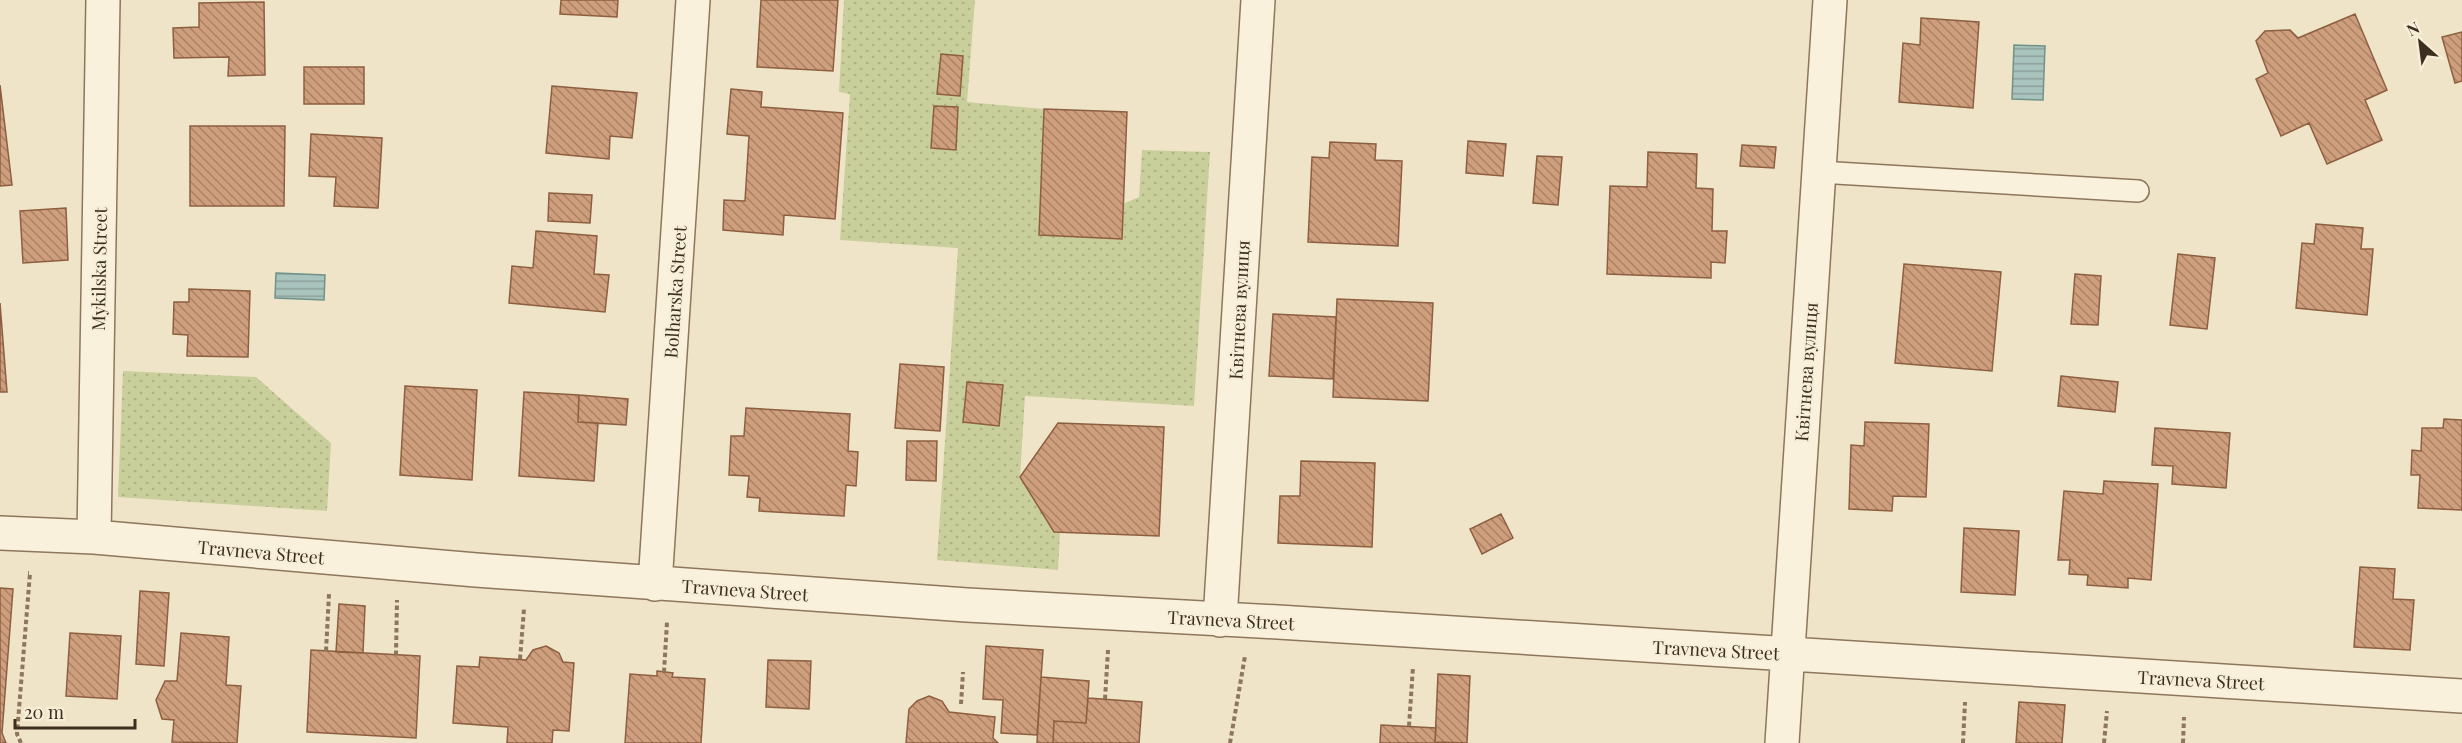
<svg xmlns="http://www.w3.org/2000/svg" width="2462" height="743" viewBox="0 0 2462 743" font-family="'Playfair Display',serif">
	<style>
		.garden { fill: url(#garden-dots) }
		.water { fill: url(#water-rules); stroke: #6f938a; stroke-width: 1.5 }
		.building { fill: url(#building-back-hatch); stroke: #8d5f41; stroke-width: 1.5 }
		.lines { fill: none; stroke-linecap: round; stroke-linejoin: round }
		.lane-casing { stroke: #8d765c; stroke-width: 24 }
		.street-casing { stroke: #8d765c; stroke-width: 36 }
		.path { stroke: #8d765c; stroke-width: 4; stroke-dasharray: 4.5 3; stroke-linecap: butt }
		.lane { stroke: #faf1dc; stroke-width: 21 }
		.street { stroke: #faf1dc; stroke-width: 33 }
		.labels { text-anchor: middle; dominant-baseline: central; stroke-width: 4.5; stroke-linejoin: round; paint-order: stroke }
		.street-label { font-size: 18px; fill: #3d2e20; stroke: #f7eed8 }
	</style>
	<defs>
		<pattern id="garden-dots" width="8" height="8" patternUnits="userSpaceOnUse" patternTransform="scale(1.5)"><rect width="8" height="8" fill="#c9cf9b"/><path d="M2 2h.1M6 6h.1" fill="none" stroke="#aeb285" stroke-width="1.8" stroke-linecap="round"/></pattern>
		<pattern id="water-rules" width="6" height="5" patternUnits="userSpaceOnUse" patternTransform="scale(1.5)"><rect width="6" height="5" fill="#a9c4bc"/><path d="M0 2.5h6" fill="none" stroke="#8ba098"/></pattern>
		<pattern id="building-back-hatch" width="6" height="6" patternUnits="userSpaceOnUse" patternTransform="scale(1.5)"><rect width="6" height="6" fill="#cf9f7d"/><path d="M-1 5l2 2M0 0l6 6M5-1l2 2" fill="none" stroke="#a98266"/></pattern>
	</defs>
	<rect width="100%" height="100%" fill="#f0e4c8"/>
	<path class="garden" d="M844,0H975L967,102L1044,109L1039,235L1121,239L1123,204L1139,197L1142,150L1210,152L1194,406L1025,396L1020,477L1053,531L1060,532L1058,570L937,560L958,248L840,240L850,94L839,92Z
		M123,371L256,377L331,443L327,511L118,497Z"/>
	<path class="water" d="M2014,45L2045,46L2043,100L2012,99Z
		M276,273L325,275L324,300L275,298Z"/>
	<path class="building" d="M561,0H618L617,17L560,14Z
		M761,0H838L833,71L757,67Z
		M264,2L265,75L228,76L229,57L174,58L173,28L199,27V3Z
		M2355,14L2387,90L2365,100L2382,140L2327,164L2309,123L2281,136L2256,79L2268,73L2256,41L2265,31L2290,30L2298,38Z
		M1921,18L1979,22L1973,108L1899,102L1903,43L1920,45Z
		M2462,32V81L2455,83L2442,37Z
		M941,54L963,56L960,96L937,94Z
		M304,67H364V104H304Z
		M0,85L12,185L0,186Z
		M552,86L637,93L632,138L610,136L609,159L546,153Z
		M731,89L762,92L761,107L843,113L835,219L784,215L783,235L723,230L724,200L745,201L749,136L727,134Z
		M934,106L958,107L956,150L931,148Z
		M1044,109L1127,112L1122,239L1039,235Z
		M190,126H285L284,206H190Z
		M311,134L382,138L378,208L334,206L336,177L309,176Z
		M1468,141L1506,144L1503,176L1466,173Z
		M1330,142L1376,144L1375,160L1402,161L1398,246L1308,242L1312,157L1329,158Z
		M1742,145L1776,147L1774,168L1740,166Z
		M1648,152L1697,154L1696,188L1713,189L1712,231H1727L1725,263L1711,262V278L1607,274L1610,186L1647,187Z
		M1537,156L1562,157L1558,205L1533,203Z
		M549,193L592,195L590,223L548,221Z
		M66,208L68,260L23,263L20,211Z
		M2316,224L2363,228L2361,249H2373L2367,315L2296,308L2302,243L2314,244Z
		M536,231L597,236L594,274L609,275L605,312L509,303L512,266L533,268Z
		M2178,254L2215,258L2207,329L2170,325Z
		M1904,264L2001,272L1992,371L1895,363Z
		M2075,274L2101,276L2098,325L2071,324Z
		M189,289L250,291L248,357L187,356L188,335L173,334L174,302H189Z
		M1337,299L1433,303L1428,401L1333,397Z
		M0,303L7,392H0Z
		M1273,314L1336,317L1333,379L1269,376Z
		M900,364L944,367L940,431L895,428Z
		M2061,376L2118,382L2115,412L2058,406Z
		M967,382L1003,385L999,426L963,422Z
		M405,386L477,390L472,480L400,475Z
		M524,392L579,395L578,422L598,423L594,481L519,476Z
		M579,395L628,399L626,425L578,422Z
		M746,408L850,414L848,451L858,452L856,486L846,485L844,516L759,511L760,498L747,497L749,476L729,475L731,436H744Z
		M2444,419L2462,420V510L2418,508L2420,475H2411L2412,450L2421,451L2422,428H2443Z
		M1865,422L1929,424L1926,497L1893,496L1892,511L1849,509L1851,445L1864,446Z
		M1058,423L1164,427L1159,536L1054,532L1020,477Z
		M2155,428L2230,433L2226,488L2172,484L2173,466L2152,465Z
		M907,441H937L936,481L906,480Z
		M1301,461L1375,463L1372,547L1278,543L1280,496H1300Z
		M2104,481L2158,484L2151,580L2128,578V588L2087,585L2088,575L2069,574L2070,560H2058L2064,491L2103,494Z
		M1501,514L1513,538L1482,554L1470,529Z
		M1964,528L2019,531L2015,595L1961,592Z
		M2360,567L2395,569L2393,599L2414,600L2410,650L2354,647Z
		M0,588L13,589L2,733L6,743H0Z
		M140,591L169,593L164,666L136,664Z
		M339,604L365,606L363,653L336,652Z
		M70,633L121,636L117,699L66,696Z
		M181,633L229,637L226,685L241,686L237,743L172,742L174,720L162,719L156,700L165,681H177Z
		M546,646L559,653L563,662L574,663L569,731L553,730L552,743H507L508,727L453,723L457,666L479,667L480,657L526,660L533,650Z
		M986,646L1043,650L1037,735L1001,733L1003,700L983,699Z
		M311,650L420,656L416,738L307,732Z
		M768,660L811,661L809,709L766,707Z
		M657,671L673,673L672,677L705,679L701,743H625L630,674L657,676Z
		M1438,674L1470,676L1467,743L1435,742Z
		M1041,677L1089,681L1086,723L1054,721L1053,743H1037Z
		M929,696L942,701L949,712L995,717L993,738L998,743H906L909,709L917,701Z
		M1088,698L1142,702L1139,743H1053L1054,721L1086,723Z
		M2019,702L2065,705L2062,743H2016Z
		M1381,725L1436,728L1435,742L1457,743H1380Z"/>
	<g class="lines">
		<defs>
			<path id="lane" d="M1819,172L2138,191"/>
			<path id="street" d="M0,533L94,537L476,570L967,605L1278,622L2462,696
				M94,537L103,0
				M655,584L693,0
				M1220,620L1258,0
				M1782,743L1830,0"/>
		</defs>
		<use href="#lane" class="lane-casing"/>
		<use href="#street" class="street-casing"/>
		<path class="path" d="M326,651L329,594
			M396,655L397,600
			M520,659L524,609
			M664,672L667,622
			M1105,699L1108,650
			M961,704L963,672
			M1409,726L1413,667
			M21,743L17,734L30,573H28
			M1230,743L1245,656
			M1963,743L1965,702
			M2104,743L2107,711
			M2183,743L2184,717"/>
		<use href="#lane" class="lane"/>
		<use href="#street" class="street"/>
	</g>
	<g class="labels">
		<g class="street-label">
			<text transform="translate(99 269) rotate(-89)">Mykilska Street</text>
			<text transform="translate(675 292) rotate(-86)">Bolharska Street</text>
			<text transform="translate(1239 310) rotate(-87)">Квітнева вулиця</text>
			<text transform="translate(1806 372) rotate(-86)">Квітнева вулиця</text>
			<text transform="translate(261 552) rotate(5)">Travneva Street</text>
			<text transform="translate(745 590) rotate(4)">Travneva Street</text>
			<text transform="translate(1231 620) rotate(3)">Travneva Street</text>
			<text transform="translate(1716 650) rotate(3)">Travneva Street</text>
			<text transform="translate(2201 680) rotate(3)">Travneva Street</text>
		</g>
	</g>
	<g transform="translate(2420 42) rotate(332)" stroke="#f7eed8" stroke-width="4.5" paint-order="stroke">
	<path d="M0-4.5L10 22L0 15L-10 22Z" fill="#3d2e20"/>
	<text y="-9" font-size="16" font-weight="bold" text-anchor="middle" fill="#3d2e20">N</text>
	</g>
	<path d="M15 719v9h120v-9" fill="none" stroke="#3d2e20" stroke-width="3"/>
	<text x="24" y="719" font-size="18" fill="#3d2e20" stroke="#f7eed8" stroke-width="4.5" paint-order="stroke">20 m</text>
</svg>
